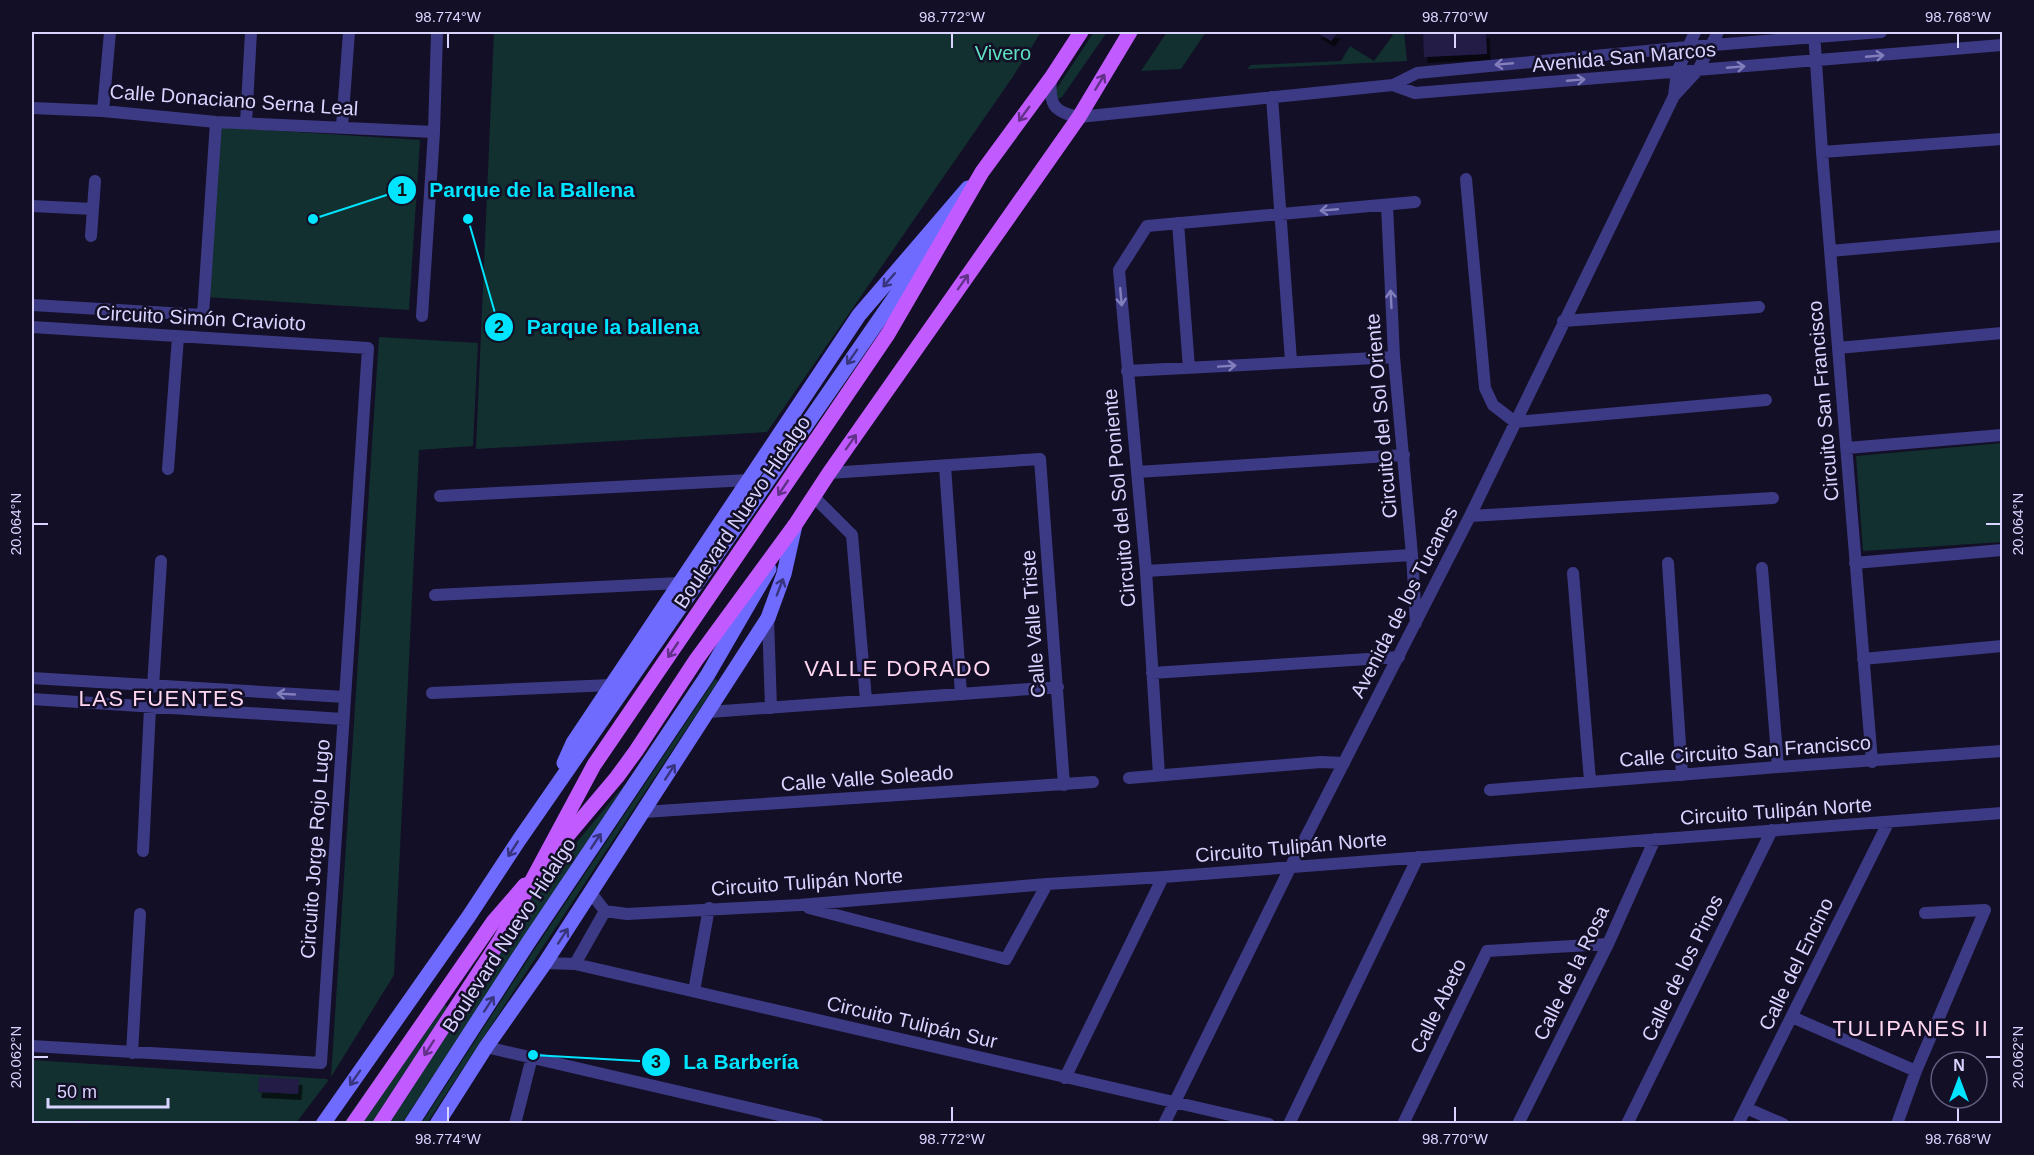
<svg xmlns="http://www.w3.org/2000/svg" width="2034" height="1155" viewBox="0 0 2034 1155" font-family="Arial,sans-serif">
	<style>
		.green { fill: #12302f }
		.building { fill: #241b47; filter: url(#shadow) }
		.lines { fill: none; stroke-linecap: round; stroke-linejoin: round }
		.street { stroke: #3d3a85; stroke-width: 12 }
		.secondary { stroke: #6f6bff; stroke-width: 15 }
		.primary { stroke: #c25bff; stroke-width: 15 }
		.primary-bridge { stroke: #c25bff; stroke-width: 15 }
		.oneway { stroke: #837fbc }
		.oneway2 { stroke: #623188 }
		.oneway3 { stroke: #38347d }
		.ticks { fill: none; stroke: #d9d4ff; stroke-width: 2 }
		.labels { text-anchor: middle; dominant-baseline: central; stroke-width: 5; stroke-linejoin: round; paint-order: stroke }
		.park-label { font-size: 20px; fill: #5fe0c0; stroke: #130f26 }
		.street-label { font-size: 20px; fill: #d9d4ff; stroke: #130f26 }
		.quarter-label { font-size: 22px; letter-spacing: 1.5px; fill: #ffd6f0; stroke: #130f26 }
		.leader { fill: none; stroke: #00e5ff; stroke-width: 2 }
		.callout-dot { fill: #00e5ff; stroke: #130f26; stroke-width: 2 }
		.mark-label { font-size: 18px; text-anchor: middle; font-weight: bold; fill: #111 }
		.callout-label { font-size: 21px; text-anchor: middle; font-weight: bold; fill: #00e5ff; stroke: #130f26; stroke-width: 5; stroke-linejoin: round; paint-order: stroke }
		.neatline { fill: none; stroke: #d9d4ff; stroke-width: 2 }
		.ticks-label { font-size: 15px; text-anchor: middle; fill: #d9d4ff }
	</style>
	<defs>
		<filter id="shadow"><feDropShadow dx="3.5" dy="6" stdDeviation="0" flood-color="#0009"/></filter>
	</defs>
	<rect width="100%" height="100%" fill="#130f26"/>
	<path class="green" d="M494,32H1041L1012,78L767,432L476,449Z
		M1094,32H1107L1062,97L1058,99L1055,96V91Z
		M1167,32H1206L1181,69L1141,71Z
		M1389,32H1404L1407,61L1247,69L1251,65L1341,61L1350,46L1374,61L1393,35Z
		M217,127L420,140L409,310L206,297Z
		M379,337L478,343L473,446L419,450L394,975L331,1077Z
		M2002,443V542L1863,551L1856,456Z
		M715,679L718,681L427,1123L421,1124L534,950Z
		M625,784L402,1123L343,1124L433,997L449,1008L495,941Z
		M32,1060L327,1079L328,1081L296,1123H32Z"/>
	<path class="building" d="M1316,32H1338L1331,41Z
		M1423,32H1486L1487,54L1424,57Z
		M259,1077L299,1079L298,1094L258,1092Z
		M75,1120L102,1122V1124H74Z"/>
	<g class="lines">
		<path class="street" d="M1814,32L1822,152L1872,762
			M1051,78C1049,103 1052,112 1079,117L1393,85L1417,73L1688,47L1881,32
			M1393,85L1415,93L2002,45
			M1674,96L1677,72L1695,32
			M1272,97L1291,361
			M32,108L103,111L216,122L434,132
			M103,111L110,32
			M246,123L251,32
			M342,127L349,32
			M1822,152L2002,139
			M1466,179L1485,388L1493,405L1515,422L1766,400
			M1387,205L1394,357L1412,555L1416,623
			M32,206L93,209
			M1178,223L1189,368
			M91,236L95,181
			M1830,251L2002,236
			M32,305L203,315L216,122
			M422,316L434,132L437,32
			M1563,321L1759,307
			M32,327L368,348L321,1063L32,1046
			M1838,348L2002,333
			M1127,371L1394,357
			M1847,448L2002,435
			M945,466L961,694
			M168,469L178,337
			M1137,472L1404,455
			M829,473L1040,459L1064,785
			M440,496L749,480
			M814,497L852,535L866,700
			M1470,516L1773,498
			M1668,563L1682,775
			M1855,563L2002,550
			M1762,568L1778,767
			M1146,571L1412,555
			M1573,573L1590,781
			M435,595L679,583
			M768,618L771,708
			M1863,659L2002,646
			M1152,673L1399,657
			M32,678L345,697
			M153,687L161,561
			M432,693L611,685
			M32,699L343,719
			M709,712L1058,687
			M1159,775L1146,571L1119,270L1147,226L1415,202
			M1129,778L1321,762L1344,763
			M1490,790L1778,767L2002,751
			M644,812L1093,782
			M143,851L150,708
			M591,893L605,911L627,914L799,905L1047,884L1163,877L2002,813
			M809,908L1006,959L1047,884
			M545,963L575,964L1269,1124
			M575,964L605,911
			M694,991L709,908
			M1792,1017L1916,1071
			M486,1047L818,1124
			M132,1053L140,914
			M1065,1078L1163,877
			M1746,1108L1783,1124
			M515,1124L532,1057
			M1164,1124L1291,866L1470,516L1674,96L1698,70L1718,32
			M1289,1124L1418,857
			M1403,1124L1487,951L1608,944
			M1518,1124L1608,944L1655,839
			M1627,1124L1772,830
			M1738,1124L1888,823
			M1897,1124L1916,1071L1985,910L1925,913"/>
		<path class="secondary" d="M564,763L573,743L859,315L968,188
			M323,1124L469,916L519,840L944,226
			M411,1124L528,943L707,676L769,569
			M437,1124L486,1047L545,963L768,618L784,574L795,525"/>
		<path class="primary" d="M816,440L888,334L982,172L1051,78L1081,32
			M547,860L617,777L636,751L696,660L795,525L829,473L1079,117L1130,32
			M353,1124L493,922L525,885"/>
		<path class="primary-bridge" d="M380,1124L500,940L594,765L816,440"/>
	</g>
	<defs><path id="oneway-shaft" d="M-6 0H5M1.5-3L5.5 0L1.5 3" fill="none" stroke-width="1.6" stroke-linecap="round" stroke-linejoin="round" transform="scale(1.5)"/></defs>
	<g class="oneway">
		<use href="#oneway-shaft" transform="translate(1875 56) rotate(-5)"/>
		<use href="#oneway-shaft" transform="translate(1504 64) rotate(175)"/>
		<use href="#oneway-shaft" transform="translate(1736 67) rotate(-5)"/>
		<use href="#oneway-shaft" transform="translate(1576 80) rotate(-5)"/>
		<use href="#oneway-shaft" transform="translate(1329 210) rotate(175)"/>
		<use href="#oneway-shaft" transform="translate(1121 297) rotate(85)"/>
		<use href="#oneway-shaft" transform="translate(1391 299) rotate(-93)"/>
		<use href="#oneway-shaft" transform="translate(1227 366) rotate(-4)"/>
		<use href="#oneway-shaft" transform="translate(286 694) rotate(-177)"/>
	</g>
	<g class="oneway2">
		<use href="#oneway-shaft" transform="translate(1100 82) rotate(-59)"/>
		<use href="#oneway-shaft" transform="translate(1024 114) rotate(126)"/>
		<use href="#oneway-shaft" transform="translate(963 282) rotate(-55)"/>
		<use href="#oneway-shaft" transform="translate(851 442) rotate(-55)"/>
		<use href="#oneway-shaft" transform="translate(783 488) rotate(124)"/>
		<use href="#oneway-shaft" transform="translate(673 650) rotate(124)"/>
		<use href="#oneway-shaft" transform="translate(429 1048) rotate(123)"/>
	</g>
	<g class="oneway3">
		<use href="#oneway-shaft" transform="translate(889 280) rotate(131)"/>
		<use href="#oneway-shaft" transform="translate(852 357) rotate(125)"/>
		<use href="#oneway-shaft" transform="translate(780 587) rotate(-69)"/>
		<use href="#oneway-shaft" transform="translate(670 772) rotate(-57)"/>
		<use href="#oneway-shaft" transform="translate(596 841) rotate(-56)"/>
		<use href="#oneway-shaft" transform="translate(513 849) rotate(123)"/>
		<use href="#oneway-shaft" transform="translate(563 936) rotate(-57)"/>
		<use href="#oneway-shaft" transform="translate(489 1004) rotate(-57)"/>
		<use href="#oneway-shaft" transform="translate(355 1078) rotate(125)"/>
	</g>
	<path class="ticks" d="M448,33V48M952,33V48M1455,33V48M1958,33V48M33,524H48M1986,524H2001M33,1057H48M1986,1057H2001M448,1107V1122M952,1107V1122M1455,1107V1122M1958,1107V1122"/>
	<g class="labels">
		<g class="park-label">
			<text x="1003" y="53">Vivero</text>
		</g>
		<g class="street-label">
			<text transform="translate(1624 57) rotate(-5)">Avenida San Marcos</text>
			<text transform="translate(234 100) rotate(4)">Calle Donaciano Serna Leal</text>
			<text transform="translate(201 318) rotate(3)">Circuito Simón Cravioto</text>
			<text transform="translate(1823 401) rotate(-95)">Circuito San Francisco</text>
			<text transform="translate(1381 416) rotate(-95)">Circuito del Sol Oriente</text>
			<text transform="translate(1119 498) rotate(-95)">Circuito del Sol Poniente</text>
			<text transform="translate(742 512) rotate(-56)">Boulevard Nuevo Hidalgo</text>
			<text transform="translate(1404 602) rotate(-63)">Avenida de los Tucanes</text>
			<text transform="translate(1033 624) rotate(-94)">Calle Valle Triste</text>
			<text transform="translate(1745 751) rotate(-4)">Calle Circuito San Francisco</text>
			<text transform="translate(867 778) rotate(-4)">Calle Valle Soleado</text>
			<text transform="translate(1776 811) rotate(-4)">Circuito Tulipán Norte</text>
			<text transform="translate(1291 847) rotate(-5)">Circuito Tulipán Norte</text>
			<text transform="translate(315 849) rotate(-86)">Circuito Jorge Rojo Lugo</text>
			<text transform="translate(807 882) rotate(-4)">Circuito Tulipán Norte</text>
			<text transform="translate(509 935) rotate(-57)">Boulevard Nuevo Hidalgo</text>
			<text transform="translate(1796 964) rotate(-64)">Calle del Encino</text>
			<text transform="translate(1682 968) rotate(-64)">Calle de los Pinos</text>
			<text transform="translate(1571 973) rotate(-64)">Calle de la Rosa</text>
			<text transform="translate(1438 1006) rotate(-64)">Calle Abeto</text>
			<text transform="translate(912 1022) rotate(13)">Circuito Tulipán Sur</text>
		</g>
		<g class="quarter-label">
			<text x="898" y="668">VALLE DORADO</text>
			<text x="162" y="698">LAS FUENTES</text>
			<text x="1911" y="1028">TULIPANES II</text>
		</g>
	</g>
	<path class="leader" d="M313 219L402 190M468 219L499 327M533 1055L656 1062"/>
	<g class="callout-dot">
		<circle cx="313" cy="219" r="6"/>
		<circle cx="468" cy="219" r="6"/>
		<circle cx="533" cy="1055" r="6"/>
		<circle cx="402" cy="190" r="15"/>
		<circle cx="499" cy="327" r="15"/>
		<circle cx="656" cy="1062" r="15"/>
	</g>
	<g class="mark-label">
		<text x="402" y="196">1</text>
		<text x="499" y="333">2</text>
		<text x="656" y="1068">3</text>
	</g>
	<g class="callout-label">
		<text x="532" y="197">Parque de la Ballena</text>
		<text x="613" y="334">Parque la ballena</text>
		<text x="741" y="1069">La Barbería</text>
	</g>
	<rect width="2034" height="1155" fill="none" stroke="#130f26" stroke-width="66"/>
	<g transform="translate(1959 1080)"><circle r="28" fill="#130f26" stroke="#625e7d" stroke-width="1.5"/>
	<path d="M0-4.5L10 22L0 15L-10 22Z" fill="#00e5ff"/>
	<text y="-9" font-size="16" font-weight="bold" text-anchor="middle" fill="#d9d4ff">N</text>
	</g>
	<path d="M48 1098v9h120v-9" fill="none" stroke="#d9d4ff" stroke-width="3"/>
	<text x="57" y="1098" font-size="18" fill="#d9d4ff" stroke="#130f26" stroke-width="4.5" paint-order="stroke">50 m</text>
	<rect x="33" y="33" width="1968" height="1089" class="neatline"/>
	<g class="ticks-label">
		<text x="448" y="22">98.774°W</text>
		<text x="952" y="22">98.772°W</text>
		<text x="1455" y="22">98.770°W</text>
		<text x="1958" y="22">98.768°W</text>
		<text transform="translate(16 524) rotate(-90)" y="5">20.064°N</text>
		<text transform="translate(2018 524) rotate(-90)" y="5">20.064°N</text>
		<text transform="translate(16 1057) rotate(-90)" y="5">20.062°N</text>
		<text transform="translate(2018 1057) rotate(-90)" y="5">20.062°N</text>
		<text x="448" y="1144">98.774°W</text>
		<text x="952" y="1144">98.772°W</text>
		<text x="1455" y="1144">98.770°W</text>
		<text x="1958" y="1144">98.768°W</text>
	</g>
</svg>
